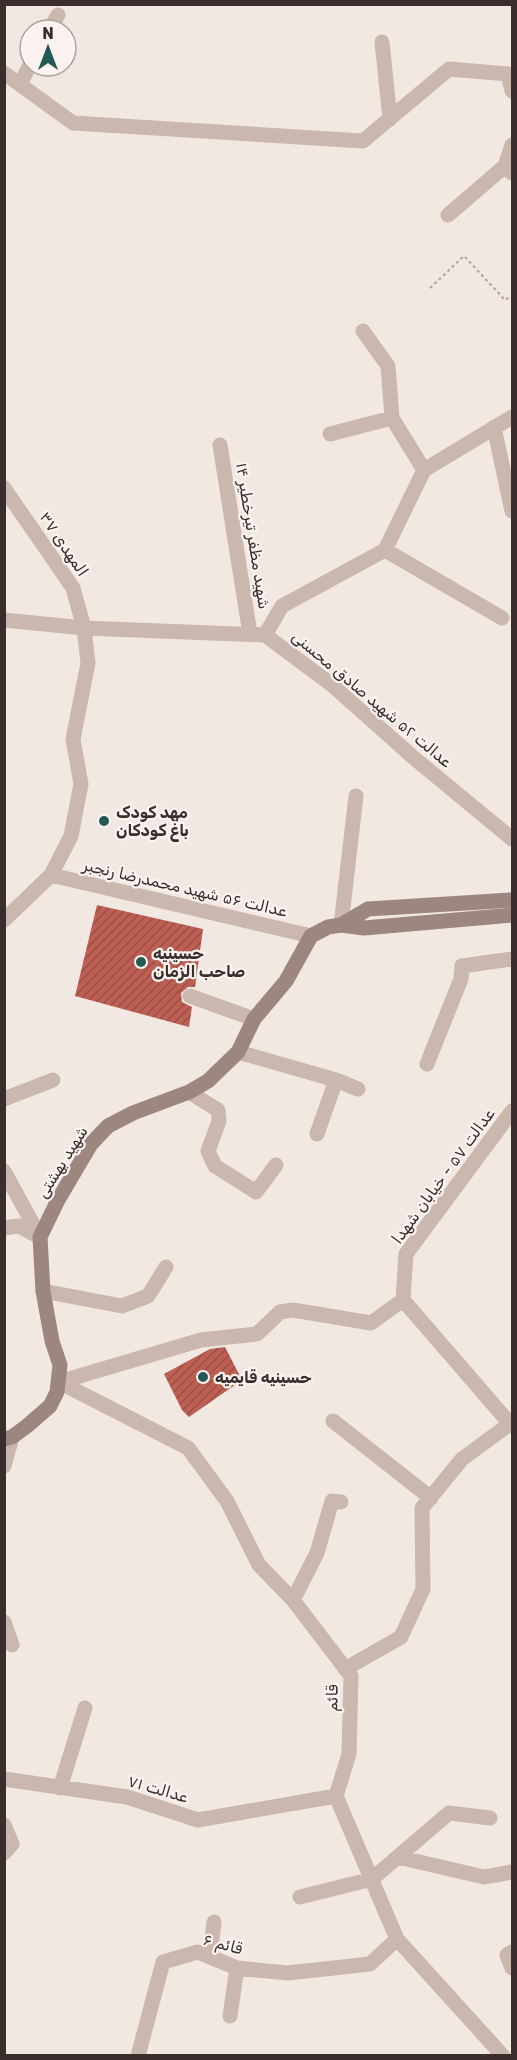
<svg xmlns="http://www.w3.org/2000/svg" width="517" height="2060" viewBox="0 0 517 2060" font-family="Rubik,Vazirmatn,sans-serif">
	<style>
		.building { fill: url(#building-hatch) }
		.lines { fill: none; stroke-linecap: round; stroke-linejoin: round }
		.path { stroke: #b6a198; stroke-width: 2; stroke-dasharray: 3 3; stroke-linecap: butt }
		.minor { stroke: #cab7ae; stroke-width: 15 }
		.secondary { stroke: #9e8680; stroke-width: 15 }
		.poi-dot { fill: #245955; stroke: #faf3ef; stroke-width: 2 }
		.labels { text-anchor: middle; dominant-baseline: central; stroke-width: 4.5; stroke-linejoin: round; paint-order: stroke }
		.street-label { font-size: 16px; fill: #392e2c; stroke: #faf3ef }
		.poi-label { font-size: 16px; font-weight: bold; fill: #392e2c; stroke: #faf3ef; text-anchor: start }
	</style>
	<defs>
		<pattern id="building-hatch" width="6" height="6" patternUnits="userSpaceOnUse" patternTransform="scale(1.5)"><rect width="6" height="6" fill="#be5f54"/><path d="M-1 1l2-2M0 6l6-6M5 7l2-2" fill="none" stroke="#9b4f46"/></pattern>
	</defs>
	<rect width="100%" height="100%" fill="#f2e8e2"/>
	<path class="building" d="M97,905L203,929L195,987H188L181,993L182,1002L192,1007L189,1027L75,996Z
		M225,1347L242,1380L189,1417L182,1410L164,1374L210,1349Z"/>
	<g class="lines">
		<path class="path" d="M430,288L464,256L505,300L512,296"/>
		<path class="minor" d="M49,30L58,15
			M382,42L390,119
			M4,73L73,123L363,141L449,69L508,74
			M508,74L512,91
			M20,84L30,65
			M512,145L505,166L512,173
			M448,215L505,166
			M363,331L388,366L392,418L424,470
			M494,427L512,511
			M330,434L392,418
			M220,445L250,634
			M4,488L73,588L84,628L88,663L73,739L81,784L71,836L51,875L4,920
			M385,550L502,618
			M4,620L84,628L265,635L332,685L414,758L512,839
			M265,635L282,606L385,550L424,470L512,417
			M51,875L311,936
			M341,925L356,796
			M190,996L254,1019
			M238,1052L336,1080L358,1089
			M427,1064L461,979L462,966L512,959
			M189,1092L218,1110L219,1121L208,1151L215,1166L256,1192L276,1165
			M4,1099L53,1080
			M317,1134L336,1080
			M4,1171L40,1237
			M4,1228L19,1226L40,1237
			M43,1291L122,1306L148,1296L166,1267
			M403,1300L406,1254L512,1111
			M403,1300L512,1426
			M59,1382L188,1448L227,1501L259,1565L293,1600L351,1676L349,1754L336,1796L397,1939L503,2056
			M59,1382L201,1340L257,1334L280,1312L293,1310L371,1323L403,1300
			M333,1421L431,1498
			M4,1466L12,1437
			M293,1600L317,1553L332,1501L341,1502
			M4,1622L12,1645
			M345,1669L401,1637L423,1589L422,1508L462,1459L511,1423
			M4,1779L127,1797L198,1820L336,1796
			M60,1788L85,1708
			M4,1825L12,1844L4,1853
			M398,1857L484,1877L512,1872
			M300,1897L372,1879L449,1813L490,1818
			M512,1952L507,1955L512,1968
			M210,1957L214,1922
			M230,2016L237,1968
			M138,2056L163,1962L198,1952L237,1968L288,1973L370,1964L397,1939"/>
		<path class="secondary" d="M341,925L368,909L512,900
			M4,1439L12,1437L27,1426L50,1406L57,1392L60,1365L52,1341L43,1291L40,1237L58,1200L91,1144L108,1126L133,1113L189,1092L208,1081L238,1052L254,1019L286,981L311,936L328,927L341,925L364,928L512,915"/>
	</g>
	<g class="poi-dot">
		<circle cx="104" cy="821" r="6"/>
		<circle cx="141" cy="962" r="6"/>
		<circle cx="203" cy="1377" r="6"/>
	</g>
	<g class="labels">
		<g class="street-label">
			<text transform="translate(253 536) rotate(81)">شهید مظفر تیرخطیر ۱۴</text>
			<text transform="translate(64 544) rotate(56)">المهدی ۳۷</text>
			<text transform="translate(372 699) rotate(40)">عدالت ۵۲ شهید صادق محسنی</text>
			<text transform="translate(185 888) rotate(13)">عدالت ۵۶ شهید محمدرضا رنجبر</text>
			<text transform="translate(62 1162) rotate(-58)">شهید بهشتی</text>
			<text transform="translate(443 1176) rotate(-54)">عدالت ۵۷ - خیابان شهدا</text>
			<text transform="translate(332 1698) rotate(-89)">قائم</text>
			<text transform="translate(158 1789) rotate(16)">عدالت ۷۱</text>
			<text transform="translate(223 1944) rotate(15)">قائم ۶</text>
		</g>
		<g class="poi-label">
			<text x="116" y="812">مهد کودک<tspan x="116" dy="18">باغ کودکان</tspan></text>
			<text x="153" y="953">حسینیه<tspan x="153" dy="18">صاحب الزمان</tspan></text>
			<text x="215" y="1377">حسینیه قایمیه</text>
		</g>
	</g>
	<rect width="517" height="2060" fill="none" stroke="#392e2c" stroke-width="12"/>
	<g transform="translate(48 48)"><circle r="28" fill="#faf3ef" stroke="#ada4a1" stroke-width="1.5"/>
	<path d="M0-4.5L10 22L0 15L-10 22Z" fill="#245955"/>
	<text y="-9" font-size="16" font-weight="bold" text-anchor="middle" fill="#392e2c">N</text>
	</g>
</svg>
